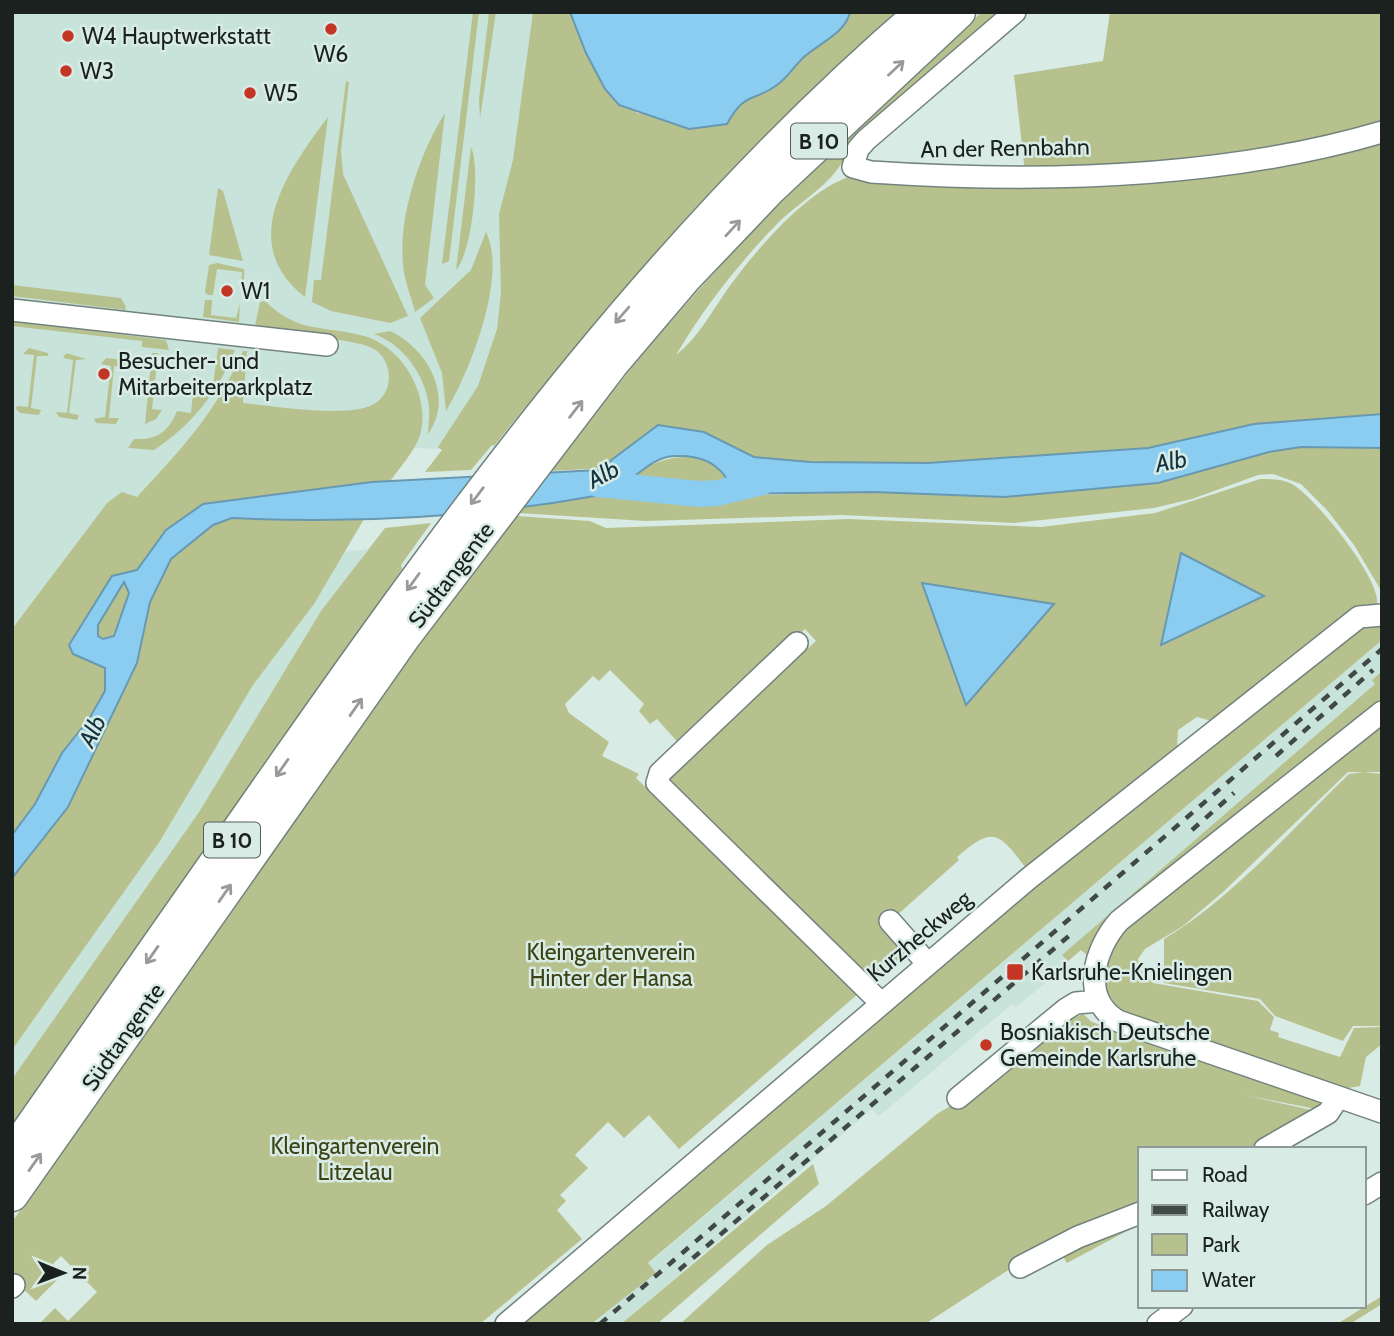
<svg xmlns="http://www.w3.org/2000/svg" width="1394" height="1336" viewBox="0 0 1394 1336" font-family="Cabin,sans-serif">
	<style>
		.built { fill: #c7e3da }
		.green { fill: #b7c18e }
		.water { fill: #8acdf0; stroke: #6899b1; stroke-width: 2; fill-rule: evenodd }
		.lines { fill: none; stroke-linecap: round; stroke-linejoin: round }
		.river { stroke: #8acdf0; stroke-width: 26 }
		.minor-casing { stroke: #72837d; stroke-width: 24 }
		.highway-casing { stroke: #72837d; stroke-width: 35 }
		.minor { stroke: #fff; stroke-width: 21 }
		.highway { stroke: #fff; stroke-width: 32 }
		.rail { stroke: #404946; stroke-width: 4.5; stroke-dasharray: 9 9; stroke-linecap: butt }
		.oneway { stroke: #989b9a }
		.poi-dot { fill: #c23623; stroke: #d9ebe5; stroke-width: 2.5 }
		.labels { text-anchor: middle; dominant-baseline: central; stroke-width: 5; stroke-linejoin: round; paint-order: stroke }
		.shield { fill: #d9ebe5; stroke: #535e5a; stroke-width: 2 }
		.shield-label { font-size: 21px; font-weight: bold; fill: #1a211e }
		.poi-label { font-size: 23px; fill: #1a211e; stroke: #d9ebe5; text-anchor: start }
		.street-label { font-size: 23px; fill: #1a211e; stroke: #d9ebe5 }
		.park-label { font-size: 23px; fill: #3b4214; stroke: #d9ebe5 }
		.water-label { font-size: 24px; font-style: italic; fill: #143342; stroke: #d9ebe5 }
	</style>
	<rect width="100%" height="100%" fill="#d9ebe5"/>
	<path class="built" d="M12,12H542L498,338L487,375L442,449L413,448L417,438L180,450L137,497L107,503L12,629Z
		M367,549L357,567L321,611L199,812L12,1079V1050L160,841L253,685L314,604L344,552Z
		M1382,640V671L1372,679L1375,684L1109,914L1090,941L1047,982L1016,1007L1012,1004L879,1116L872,1109L621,1324H591L655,1273L648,1264Z"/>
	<path class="green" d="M473,12H479L449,261L442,264Z
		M489,12H496L480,118L479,100Z
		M533,12H570L586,53L637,113L727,124L737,106L748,97L775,87L801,59L849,19L850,12H898C749,144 618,291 494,446L492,445L471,470L425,472L442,450L438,447L478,386L497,329L501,293L499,214L513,160Z
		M982,12H1010L845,157C831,186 798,202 776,225C738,264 704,308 676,355C699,337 712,311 729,287C756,250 810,186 855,175L1047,180L1382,134V414L1254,424L1148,448L928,463L810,462L754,457L704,432L658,425L604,468L551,471C676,302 823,150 982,12Z
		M1110,12H1382V127L1193,163L1025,172L1014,75L1103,61Z
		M346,81L349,82L341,151L343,174L408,316L390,323L331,311L312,302L314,280H321Z
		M445,113L425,285L434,298L415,312C411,296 404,280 403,264C398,217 420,152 445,113Z
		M328,117L305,297C235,243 289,169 328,117Z
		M471,147C481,168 472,253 456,270Z
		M218,188L223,191L243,261L209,255Z
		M486,232C508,275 470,372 446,411L442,373L420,318L471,270Z
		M217,263L244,269V287H241L242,272L217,269L213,295H208L205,292L209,265Z
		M12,285L121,298L126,307L125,310L12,296Z
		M205,300H212L211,315L236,318L240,303L239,322L203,317Z
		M265,301C298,334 324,325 364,336C403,347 431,396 420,435C415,451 400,467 391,480L360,484L352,518L364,519L314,604L253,685L160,841L12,1050V629L107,503L122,492L137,497C183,447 215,414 243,351H247L243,403C273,406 346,418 372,405C395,394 394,359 372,348C353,338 279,334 254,331L260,302Z
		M12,321L166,340L169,350L142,347V341L12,326Z
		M390,331C427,348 455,397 428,434C428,426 430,416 429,406C425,375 404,345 374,334Z
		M29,348L48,353V356H37L31,408L41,410L39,415L20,413L16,409L17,406L28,407L34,355L23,354Z
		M218,348L235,350C218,392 192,425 154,450L128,448L134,439C158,440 168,432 177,411L191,413L193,394L208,395L213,385Z
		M66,353L86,359L76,360L69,413L79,415L77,420L59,417L56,412L67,413L73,360L63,358Z
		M152,353H158L152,409L162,410L156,419L145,424Z
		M106,358L124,360L126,364V367L114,366L109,418H119L116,424L96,423L94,419L105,417L111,366L101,364Z
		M1301,447L1382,448V592L1354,545L1327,510L1301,484L1273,474L1258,475L1192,499L1154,508L1014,523L841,515L646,521L518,513L521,508C542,504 607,495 622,486C628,483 632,474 638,471C671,453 711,447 731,486L727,491L761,495L873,492L1004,497L1158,483L1269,452Z
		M1260,479C1272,479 1282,479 1292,484C1315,497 1381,579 1377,604L1212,721L1197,717L1178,730L1177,747L1171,756L1028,871C999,833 995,824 957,857L959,860L887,924L909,950L869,985L664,778L816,641L805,629L682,747L657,719L650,724L639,711L644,704L610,670L599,681L593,676L565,704L569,713L609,742L602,756L639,774L636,778L859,993L679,1149L649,1115L624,1138L608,1122L575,1155L588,1168L560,1195L566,1201L557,1210L582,1239L480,1324H39L55,1308L68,1321L97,1292L61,1256L52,1265L62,1275L36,1301L19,1285L12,1283V1222L425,633L494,539L497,542L517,516L590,521L606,528L849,519L1041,527L1155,513Z
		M431,523L401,565L402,569L12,1125V1079L199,812L321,611L385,528Z
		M1382,620V640L648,1263L656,1273L591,1324H520L885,1009L1360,622Z
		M1382,671V706L1090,958L1081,950L1068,961L1062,955L1375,684L1372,680Z
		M1382,724V772H1348L1223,892L1183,926L1145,949L1138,959L1140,969L1153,983L1258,1001L1274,1017L1270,1030L1279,1033L1278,1037L1340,1057L1354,1028L1380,1027L1382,1044L1366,1057L1360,1086L1343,1089L1129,1017C1092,986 1102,969 1117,929Z
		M1363,772L1382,774V1026H1353L1343,1041L1275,1016L1260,999L1164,983V939C1234,897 1291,830 1349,774Z
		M1083,1014L1092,1022L1326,1100V1111L1244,1095L1320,1112L1255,1149H1140V1207L1019,1255L1009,1262L1013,1267L925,1324H680L767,1245L826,1206L937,1114L967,1096L1053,1027Z
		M813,1164L819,1184L657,1324H621Z
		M1140,1224L1067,1263L1059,1250Z
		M1382,1296V1304L1350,1324H1337Z"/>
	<path class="water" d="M570,12H850C846,33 818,44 804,57C794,66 788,77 777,85C752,103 745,91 727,124L689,129L619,105L605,89L586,53Z
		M1382,414V448L1301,447L1269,452L1158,483L1004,497L873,492L728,494L731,486C719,462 700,455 675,456C645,457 629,490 601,495C480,517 355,524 232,518L213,525L171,559L150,602L137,663L68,807L12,878V835L35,804L62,753L89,719L105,691V668L73,654L69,645L112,576L137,570L166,530L203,504L372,482L598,470L658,425L704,432L754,457L810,462L928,463L1148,448L1254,424ZM124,582L129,593L114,636L103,639L98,636V625Z
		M1181,553L1264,596L1161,645Z
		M922,583L1054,604L966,705Z"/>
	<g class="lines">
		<path class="river" d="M598,484L699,494L718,493L762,482"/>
		<defs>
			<path id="minor" d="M1015,12L866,140L858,149L853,167L871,172C1035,183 1223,179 1382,132
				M12,310L327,345
				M797,643L660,773L657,783L880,1002
				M1382,712L1119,921C1095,948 1079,998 1118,1021L1382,1112
				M890,921L927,963
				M958,1098L1066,1009L1076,1003L1099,1001
				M1265,1149L1328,1113L1338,1098
				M1364,1194L1382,1183
				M1020,1267L1078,1237L1140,1213
				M12,1287L14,1285
				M506,1324L1028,879L1359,617L1382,615
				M1158,1324L1182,1306"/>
			<path id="highway" d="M12,1154C104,1023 195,892 286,762C475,492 671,227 922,12
				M12,1195L404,637L612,364L686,277L771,188L959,12"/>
		</defs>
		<use href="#minor" class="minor-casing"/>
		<use href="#highway" class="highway-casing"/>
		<use href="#minor" class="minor"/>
		<use href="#highway" class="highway"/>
		<path class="rail" d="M1276,756L1373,670
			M1192,830L1234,793
			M679,1270L1070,935
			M600,1324L1382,649"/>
	</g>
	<defs><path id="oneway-shaft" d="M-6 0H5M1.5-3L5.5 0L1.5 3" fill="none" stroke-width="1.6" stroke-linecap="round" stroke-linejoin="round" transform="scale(1.75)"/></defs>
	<g class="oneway">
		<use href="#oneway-shaft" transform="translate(896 68) rotate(-43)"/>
		<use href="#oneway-shaft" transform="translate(733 228) rotate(-47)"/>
		<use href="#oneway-shaft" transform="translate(622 315) rotate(131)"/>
		<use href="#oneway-shaft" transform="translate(576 409) rotate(-52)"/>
		<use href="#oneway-shaft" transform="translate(477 496) rotate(127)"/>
		<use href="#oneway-shaft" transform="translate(413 582) rotate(126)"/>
		<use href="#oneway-shaft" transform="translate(356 707) rotate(-55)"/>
		<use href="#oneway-shaft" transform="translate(282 768) rotate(125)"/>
		<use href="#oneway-shaft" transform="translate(225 893) rotate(-55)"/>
		<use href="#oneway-shaft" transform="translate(152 955) rotate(125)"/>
		<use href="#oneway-shaft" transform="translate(35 1162) rotate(-55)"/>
	</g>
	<g class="poi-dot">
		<circle cx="331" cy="29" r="7"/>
		<circle cx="68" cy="36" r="7"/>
		<circle cx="66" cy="71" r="7"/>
		<circle cx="250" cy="93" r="7"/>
		<circle cx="227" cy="291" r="7"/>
		<circle cx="104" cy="374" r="7"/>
		<rect x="1006" y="963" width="18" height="18" rx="3.5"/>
		<circle cx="986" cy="1045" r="7"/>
	</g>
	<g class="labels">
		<g class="shield">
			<rect x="791" y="123.5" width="56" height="35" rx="5"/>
			<rect x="204" y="822.5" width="56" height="35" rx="5"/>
		</g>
		<g class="shield-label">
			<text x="819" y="141">B 10</text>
			<text x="232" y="840">B 10</text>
		</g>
		<g class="poi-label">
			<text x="82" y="36">W4 Hauptwerkstatt</text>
			<text x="331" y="54" text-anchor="middle">W6</text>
			<text x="80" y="71">W3</text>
			<text x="264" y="93">W5</text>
			<text x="241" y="291">W1</text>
			<text x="118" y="361">Besucher- und<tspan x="118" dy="26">Mitarbeiterparkplatz</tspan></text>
			<text x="1031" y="972">Karlsruhe-Knielingen</text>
			<text x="1000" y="1032">Bosniakisch Deutsche<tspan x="1000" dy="26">Gemeinde Karlsruhe</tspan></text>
		</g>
		<g class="street-label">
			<text transform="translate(1005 148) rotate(-1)">An der Rennbahn</text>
			<text transform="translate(451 575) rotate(-53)">Südtangente</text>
			<text transform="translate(919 936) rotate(-40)">Kurzheckweg</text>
			<text transform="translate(123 1037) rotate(-55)">Südtangente</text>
		</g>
		<g class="park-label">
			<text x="611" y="952">Kleingartenverein<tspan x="611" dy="26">Hinter der Hansa</tspan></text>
			<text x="355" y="1146">Kleingartenverein<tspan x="355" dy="26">Litzelau</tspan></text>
		</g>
		<g class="water-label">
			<text transform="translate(1171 461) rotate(-11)">Alb</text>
			<text transform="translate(603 474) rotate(-28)">Alb</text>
			<text transform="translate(92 731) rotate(-63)">Alb</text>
		</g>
	</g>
	<rect width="1394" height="1336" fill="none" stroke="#1a211e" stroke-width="28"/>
	<rect x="1138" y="1147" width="228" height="161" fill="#d9ebe5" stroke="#8d9a95" stroke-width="2"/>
	<rect x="1152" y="1170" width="35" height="10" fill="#ffffff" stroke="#8d9a95" stroke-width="2"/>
	<text x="1202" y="1182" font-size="21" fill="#1a211e">Road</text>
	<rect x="1152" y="1205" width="35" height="10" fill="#404946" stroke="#8d9a95" stroke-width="2"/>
	<text x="1202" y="1217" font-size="21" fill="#1a211e">Railway</text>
	<rect x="1152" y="1234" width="35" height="21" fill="#b7c18e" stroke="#8d9a95" stroke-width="2"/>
	<text x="1202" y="1252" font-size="21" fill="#1a211e">Park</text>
	<rect x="1152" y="1270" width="35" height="21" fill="#8acdf0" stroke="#8d9a95" stroke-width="2"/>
	<text x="1202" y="1287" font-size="21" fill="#1a211e">Water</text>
	<g transform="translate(63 1273) rotate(91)" stroke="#d9ebe5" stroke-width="5" paint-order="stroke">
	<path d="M0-5L12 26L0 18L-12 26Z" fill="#1a211e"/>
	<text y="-10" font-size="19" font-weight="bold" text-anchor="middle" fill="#1a211e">N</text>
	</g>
</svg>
